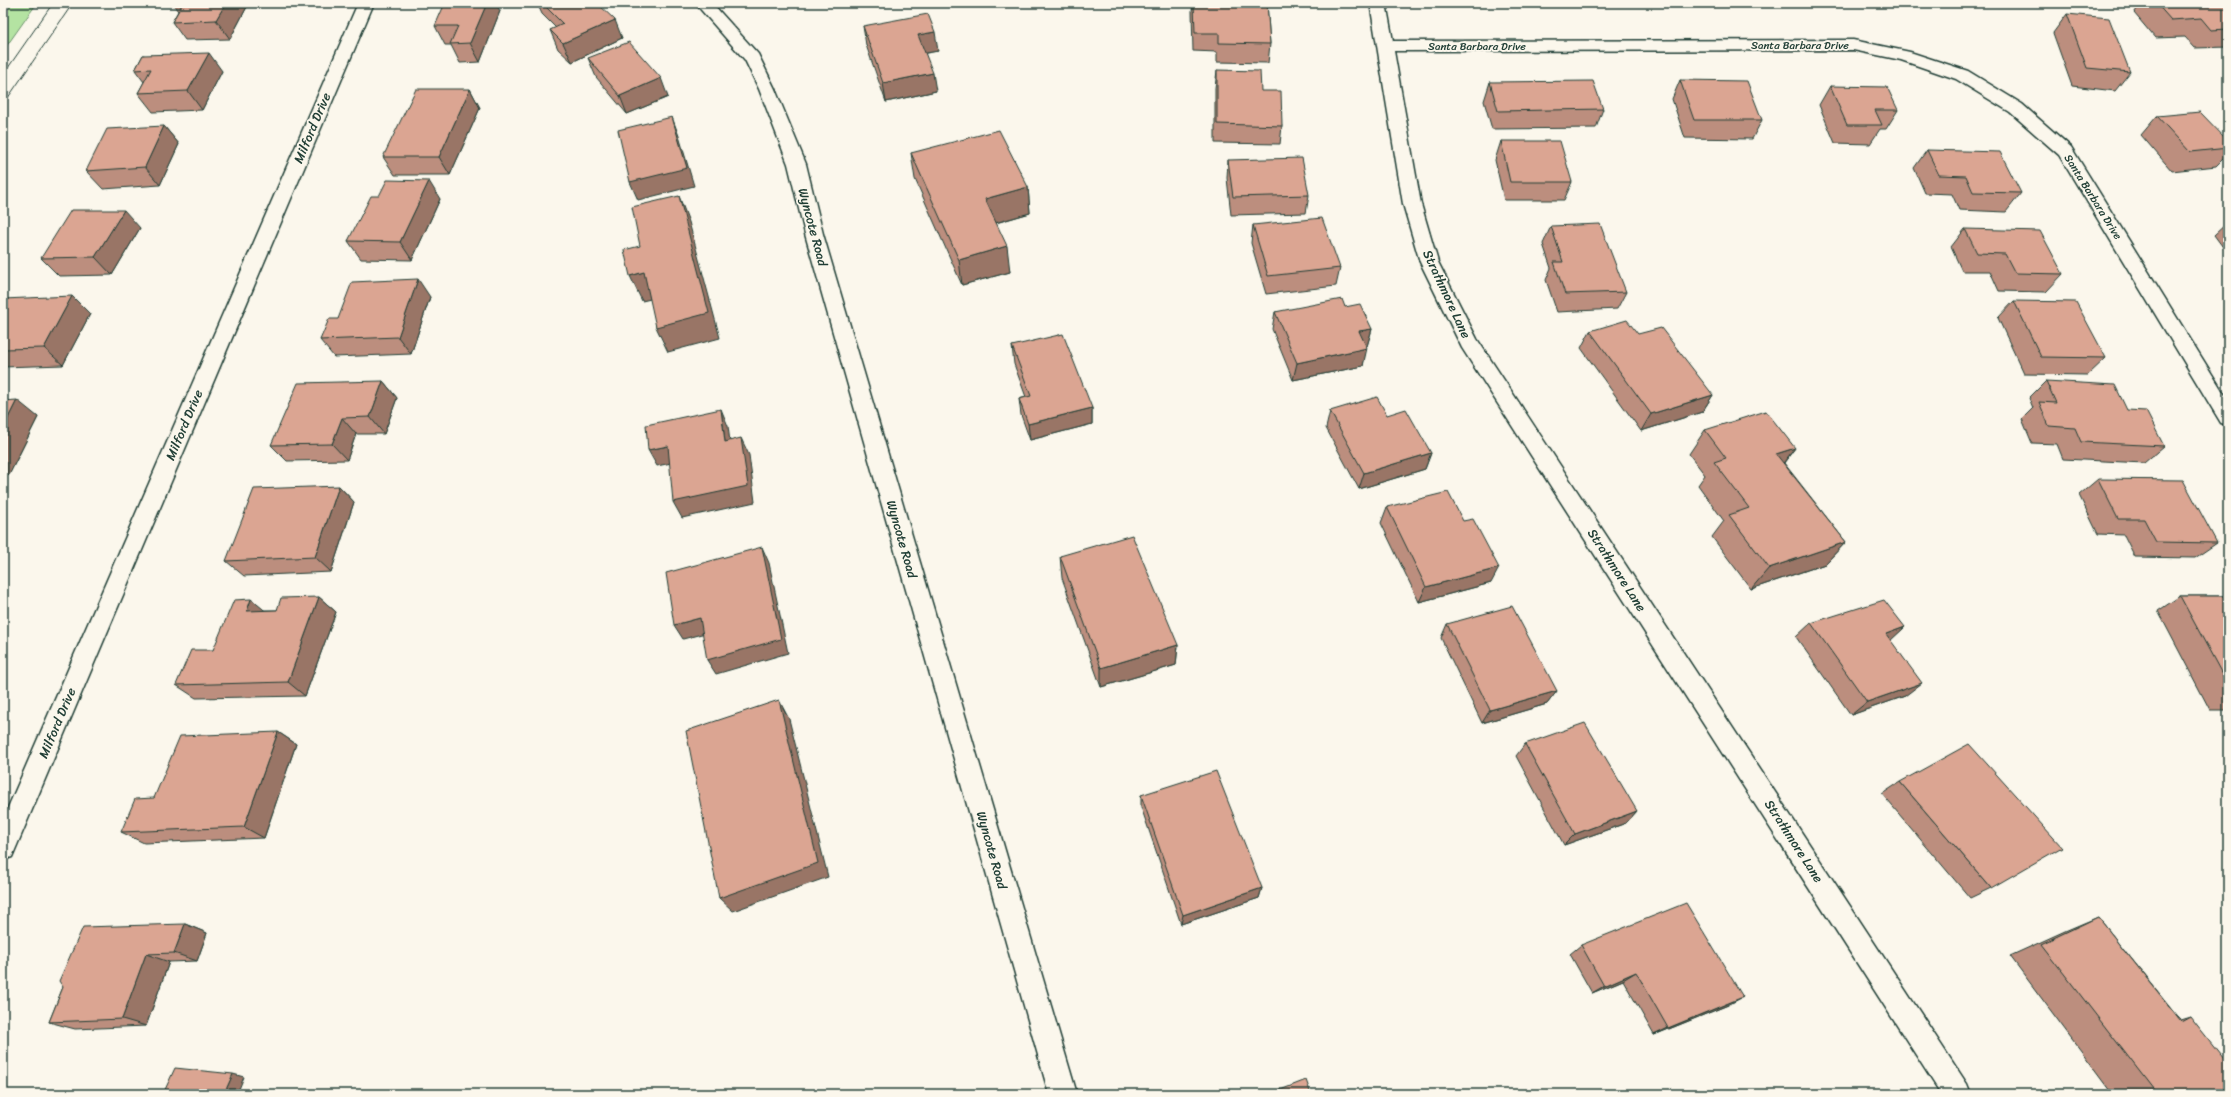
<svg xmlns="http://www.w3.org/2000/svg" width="2231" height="1097" viewBox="0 0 2231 1097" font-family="Sriracha,sans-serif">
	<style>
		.green { fill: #b4e3a2; stroke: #6a906b }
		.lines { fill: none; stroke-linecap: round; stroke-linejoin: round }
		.minor-casing { stroke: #1f3d34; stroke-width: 3 }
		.minor { fill: #fbf7ec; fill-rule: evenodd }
		.tram { stroke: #1f3d34; stroke-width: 1 }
		.wall { fill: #bc8e7e; stroke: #1f3d34 }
		.shaded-wall { fill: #997466; stroke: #1f3d34 }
		.building { fill: #dba592; stroke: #1f3d34 }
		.labels { text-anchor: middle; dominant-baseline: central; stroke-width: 3.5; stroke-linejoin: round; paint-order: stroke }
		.far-street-label { font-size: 11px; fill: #1f3d34; stroke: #fbf7ec }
		.street-label { font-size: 13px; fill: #1f3d34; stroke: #fbf7ec }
	</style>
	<rect width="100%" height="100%" fill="#fbf7ec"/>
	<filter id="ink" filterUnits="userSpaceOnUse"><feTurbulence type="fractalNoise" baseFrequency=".025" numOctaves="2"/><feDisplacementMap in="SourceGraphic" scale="8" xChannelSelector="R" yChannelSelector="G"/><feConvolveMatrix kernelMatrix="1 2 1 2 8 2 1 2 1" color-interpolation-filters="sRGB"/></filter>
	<g filter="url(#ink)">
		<path class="green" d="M3,3H37L3,51Z"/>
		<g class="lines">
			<defs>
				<path id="minor" d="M358,3H374L12,857L3,860V819Z
					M695,3H712L758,54L775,89L806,164L823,234L1077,1094H1049L805,234L788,164L759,89L745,60Z
					M1370,3H1386L1393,41L1853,40L1910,52L1968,71L2022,104L2071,147L2228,400V425L2221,423L2059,155L2010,112L1956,79L1901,60L1853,50L1394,51L1421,204L1438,262L1477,339L1967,1084L1971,1094H1941L1462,348L1420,262L1403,204Z"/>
			</defs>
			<use href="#minor" class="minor-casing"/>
			<use href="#minor" class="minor"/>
			<path class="tram" d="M3,75L53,3
				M3,105L73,3"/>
		</g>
		<path class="wall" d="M172,3H249L230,39L185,40L172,22L178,11Z
			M537,3H597L622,38L572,62L558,49L550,30L556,28L542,14Z
			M1193,3H1267L1270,44L1268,63L1217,62V52L1193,51L1192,11Z
			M2142,3H2228V47L2195,48L2185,37L2155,38L2134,13Z
			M500,11L480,62L460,63L451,45H445L435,26Z
			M2067,14L2130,72L2115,91L2072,86L2053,33Z
			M863,26L938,51L925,53L936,91L886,102L866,45Z
			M143,55L222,71L202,110L153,112L138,93L144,82L135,70Z
			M588,58L668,97L627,114L596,77Z
			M1217,70L1261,91L1282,126L1280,144L1215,143V88Z
			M1680,80L1762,120L1752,139L1685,138L1672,99Z
			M1490,82L1603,109L1596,128L1492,129L1484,101Z
			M1830,86L1898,110L1886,129H1880L1870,144L1835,143L1819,105Z
			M470,89L480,108L450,175H395L383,157Z
			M2157,116L2228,141V154L2216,166L2172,171L2141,135Z
			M164,126L179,144L160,185L103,189L86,171Z
			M1501,141L1572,182L1564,200H1504L1495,160Z
			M1927,150L2021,193L2006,212L1959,210L1952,194L1925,193L1914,168Z
			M911,153L1028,187L1030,213L996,223L1010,272L962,285L915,179Z
			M1228,160L1309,195L1306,213L1231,215L1227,178Z
			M379,196L440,199L412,260L361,259L348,241Z
			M2228,222V254L2214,235Z
			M1253,225L1340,268L1336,286L1266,294L1251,243Z
			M1551,226L1626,292L1617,309L1557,312L1546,280L1551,268L1543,244Z
			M140,228L112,275L59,276L41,258Z
			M1965,229L2063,274L2046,292L1999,291L1990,271H1962L1951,247Z
			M430,297L411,354L334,357L320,340L338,319Z
			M3,299L90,314L63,365L3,367Z
			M2014,301L2106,358L2088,375L2024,374L1998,318Z
			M1345,307L1372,329L1367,346H1366L1363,366L1293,380L1272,329L1275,312Z
			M1590,331L1638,334L1713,395L1702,412L1641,431L1581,348Z
			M1012,346L1092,408V424L1030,440L1021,415L1019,399L1026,397L1014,364Z
			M383,381L397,398L384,434H356L347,460L287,461L271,445Z
			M2046,381L2127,410L2164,446L2144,463L2063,459L2057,444L2032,443L2022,419L2033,408L2029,398Z
			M3,401L38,417L9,475H3Z
			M1330,411L1387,415L1431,453L1425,469L1359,489L1326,428Z
			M1705,430L1795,448L1784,463L1846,542L1825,564L1751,589L1712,537L1724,521L1698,485L1705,475L1689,454Z
			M2098,479L2217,543L2195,558L2135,557L2124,535L2098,534L2079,495Z
			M339,486L354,502L331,572L244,576L226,561Z
			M1387,507L1491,583L1419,602L1381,523Z
			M1060,556L1178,645L1176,665L1101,687L1062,578Z
			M2180,596H2228V710H2210L2158,611Z
			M319,597L336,612L305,696L196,698L176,685L213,650L264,610H277Z
			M1811,623L1905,627L1890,640L1905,696L1851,715L1796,637Z
			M1447,624L1557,691L1547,704L1482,723L1441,638Z
			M278,732L296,744L264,838L144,843L121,832L154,798Z
			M1525,744L1637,811L1626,823L1564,845L1516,756Z
			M1900,782L1991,888L1970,898L1882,794Z
			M1141,795L1262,888L1259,898L1181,924L1141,807Z
			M2098,917L2180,1019L2190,1016L2213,1094H2113L2010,956L2065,931Z
			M185,924L207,933L197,961L169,962L146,1026L75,1029L49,1022L63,987Z
			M1581,945L1728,1005L1654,1035L1623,980L1592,993L1570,954Z"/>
		<path class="shaded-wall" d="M226,3H249L230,39L216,20Z
			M487,3H496L500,11L480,62L470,43Z
			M615,20L622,38L572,62L563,43Z
			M935,32L938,51L921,54L918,35Z
			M209,53L222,71L202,110L188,91Z
			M933,73L936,91L886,102L883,83Z
			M661,78L668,97L627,114L620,96Z
			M470,89L480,108L450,175L439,157Z
			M672,117L679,136L694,186L638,200L630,182Z
			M164,126L179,144L160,185L145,167Z
			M429,181L440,199L412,260L400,242Z
			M1028,187L1030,213L988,225L985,199Z
			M679,196L689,222L720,338L668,352L656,327Z
			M124,210L140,228L112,275L95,257Z
			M1007,246L1010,272L962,285L959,260Z
			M644,272L655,298L642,301L630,276Z
			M418,279L430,297L411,354L398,337Z
			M72,296L90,314L63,365L44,348Z
			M1372,329L1367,346L1355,349L1359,331Z
			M1367,348L1363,366L1293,380L1297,363Z
			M383,381L397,398L384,434L370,417Z
			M1713,395L1702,412L1641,431L1651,414Z
			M17,400L38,417L9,475L3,470V428Z
			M1092,408V424L1030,440L1028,424Z
			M721,409L728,426L732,458L725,442Z
			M342,418L356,434L347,460L332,444Z
			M741,438L749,455L755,502L682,518L673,502Z
			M668,446L676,462L657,466L648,450Z
			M1795,448L1777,471L1776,454Z
			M1431,453L1425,469L1359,489L1364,473Z
			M339,486L354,502L331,572L315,557Z
			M1846,542L1825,564L1751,589L1769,568Z
			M762,547L769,563L788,653L716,674L707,660Z
			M1499,568L1491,583L1419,602L1426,587Z
			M319,597L336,612L305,696L288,682Z
			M251,599L269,614L247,611Z
			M700,618L709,632L683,639L674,625Z
			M1905,627L1889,642L1886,634Z
			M1178,645L1176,665L1101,687V668Z
			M1922,683L1905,696L1851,715L1867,702Z
			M1557,691L1547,704L1482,723L1490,710Z
			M779,700L789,719L828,877L733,911L719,898Z
			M278,732L296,744L264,838L244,827Z
			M1637,811L1626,823L1564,845L1575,834Z
			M1262,888L1259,898L1181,924L1183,915Z
			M185,924L207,933L197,961L174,953Z
			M146,954L169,962L146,1026L122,1019Z
			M1636,972L1623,980L1592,993L1604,986Z
			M1743,997L1728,1005L1654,1035L1668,1028Z
			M233,1074L244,1077L237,1094H224Z"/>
		<path class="building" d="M183,3H226L216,20L172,22Z
			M445,3H487L470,43L450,44L458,26H435Z
			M542,3H597L615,20L563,43L550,30L563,24Z
			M1194,3H1267L1270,44L1219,43V33H1195Z
			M2156,3H2228V29L2211,30L2201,18L2171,20Z
			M928,14L935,32L918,35L933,73L883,83L863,26Z
			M2067,14L2109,18L2130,72L2087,68Z
			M629,42L661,78L620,96L588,58Z
			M209,53L188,91L138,93L151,69L135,70L143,55Z
			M1217,70L1260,71L1261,91H1281L1282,126L1217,124Z
			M1680,80L1747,81L1762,120H1694Z
			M1593,81L1603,109L1498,111L1490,82Z
			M1830,86L1887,87L1898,110H1875L1882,125H1847Z
			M416,89H470L439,157H383Z
			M2200,112L2228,141V148L2190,152L2157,116Z
			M672,117L687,168L630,182L618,130Z
			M164,126L145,167L86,171L107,129Z
			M999,130L1028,187L985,199L1007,246L959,260L911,153Z
			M1501,141H1560L1572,182H1510Z
			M1927,150L2000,152L2021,193L1973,192L1966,176L1939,175Z
			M1302,158L1309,195L1233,197L1228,160Z
			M387,180L429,181L400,242L348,241L371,196H379Z
			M679,196L709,313L656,327L644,272L630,276L624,250L640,246L632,207Z
			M71,210H124L95,257L41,258Z
			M1322,218L1340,268L1268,276L1253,225Z
			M1600,224L1626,292L1565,294L1554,262H1563L1551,226Z
			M1965,229L2040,231L2063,274L2015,273L2005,254L1977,253Z
			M418,279L398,337L320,340L329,319H338L352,282Z
			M72,296L44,348L3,349V299Z
			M1342,299L1345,307L1360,304L1372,329L1359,331L1367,348L1297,363L1275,312Z
			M2014,301L2076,302L2106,358L2041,357Z
			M1627,320L1638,334L1661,328L1713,395L1651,414L1590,331Z
			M1063,334L1092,408L1028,424L1019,399L1031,396L1012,346Z
			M383,381L370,417L342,418L332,444L271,445L298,383Z
			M2046,381L2115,385L2127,410L2146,411L2164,446L2081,442L2075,428L2049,426L2039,402L2056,403Z
			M1377,397L1387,415L1406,409L1431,453L1364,473L1330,411Z
			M17,400L3,428V401Z
			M721,409L725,442L741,438L748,486L673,502L668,446L648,450L646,425Z
			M1766,411L1795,448L1776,454L1846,542L1769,568L1729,515L1749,508L1714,462L1726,458L1705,430Z
			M2098,479L2183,480L2217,543L2156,542L2144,519H2118Z
			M339,486L315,557L226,561L254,489Z
			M1448,492L1463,521L1473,519L1499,568L1426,587L1387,507Z
			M1132,535L1178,645L1101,668L1060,556Z
			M762,547L781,639L707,660L700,618L674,625L666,573Z
			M2180,596H2228V685Z
			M319,597L288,682L176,685L191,650H213L234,600L251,599L247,611L277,610L281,598Z
			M1884,600L1905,627L1886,634L1922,683L1867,702L1811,623Z
			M1512,606L1557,691L1490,710L1447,624Z
			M779,700L818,863L719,898L686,731Z
			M1585,723L1637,811L1575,834L1525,744Z
			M278,732L244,827L121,832L135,799L154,798L180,736Z
			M1969,744L2062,847L1991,888L1900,782Z
			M1216,771L1262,888L1183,915L1141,795Z
			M1686,903L1743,997L1668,1028L1636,972L1604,986L1581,945Z
			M2098,917L2181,1021L2190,1016L2228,1064V1086L2213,1094H2157L2041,944Z
			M185,924L174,953L146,954L122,1019L49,1022L63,987L59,981L83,927Z
			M175,1068L233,1074L224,1094H163Z
			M1306,1080L1311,1094H1270Z"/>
	</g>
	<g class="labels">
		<g class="far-street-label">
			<text x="1800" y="45">Santa Barbara Drive</text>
			<text x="1477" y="46">Santa Barbara Drive</text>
			<text transform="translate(2093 197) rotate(58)">Santa Barbara Drive</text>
		</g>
		<g class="street-label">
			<text transform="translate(312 128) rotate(-67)">Milford Drive</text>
			<text transform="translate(813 227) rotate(75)">Wyncote Road</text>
			<text transform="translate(1447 294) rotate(65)">Strathmore Lane</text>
			<text transform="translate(184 425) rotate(-67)">Milford Drive</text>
			<text transform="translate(902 539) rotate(74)">Wyncote Road</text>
			<text transform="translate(1617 570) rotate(57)">Strathmore Lane</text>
			<text transform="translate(57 723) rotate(-67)">Milford Drive</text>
			<text transform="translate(1794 841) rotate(57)">Strathmore Lane</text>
			<text transform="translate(992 850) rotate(74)">Wyncote Road</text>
		</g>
	</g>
	<rect width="2231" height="1097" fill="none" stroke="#fbf7ec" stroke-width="16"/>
	<rect x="8" y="8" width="2215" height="1081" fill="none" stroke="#1f3d34" stroke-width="1.5" filter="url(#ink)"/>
</svg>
